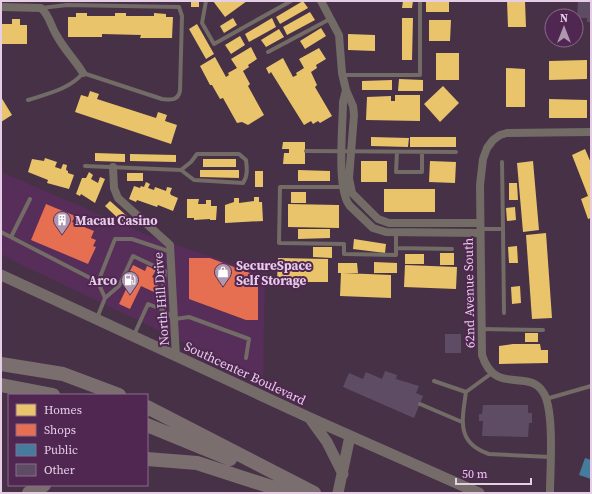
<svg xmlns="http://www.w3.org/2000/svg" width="592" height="494" viewBox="0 0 592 494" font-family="'Source Serif 4',serif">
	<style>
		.built { fill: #572d59 }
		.homes { fill: #e9c46a }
		.shops { fill: #e76f51 }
		.public { fill: #457b9d }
		.building { fill: #5e4c65 }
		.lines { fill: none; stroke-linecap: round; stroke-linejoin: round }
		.service { stroke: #726b66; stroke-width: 4 }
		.minor { stroke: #726b66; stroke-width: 8 }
		.secondary { stroke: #756c6a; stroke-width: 11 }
		.motorway { stroke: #7b6e6e; stroke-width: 14 }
		.labels { text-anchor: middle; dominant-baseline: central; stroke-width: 4; stroke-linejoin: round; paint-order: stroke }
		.poi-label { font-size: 13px; font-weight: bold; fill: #e6cee7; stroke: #4f2751; text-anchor: start }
		.street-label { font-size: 13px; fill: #e6cee7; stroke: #4f2751 }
	</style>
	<rect width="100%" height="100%" fill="#473147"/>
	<path class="built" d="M1,172L145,234L265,275L263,380L22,265L1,254Z"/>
	<path class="homes" d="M191,1H199V7H191Z
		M213,1H247L225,17Z
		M303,1L308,8L280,24L276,17Z
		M403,1H413L412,8H402Z
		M426,1H449V12H426Z
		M507,1H525L526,27H508Z
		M310,12L315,20L287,35L283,27Z
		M76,13H87V16H115V13H126V16H154V13L166,14V17H173L172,38H140L141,35L102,34V37H68V17H76Z
		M233,18L237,25L224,33L220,26Z
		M272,18L276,27L249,42L245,34Z
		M402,18H413L412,60H402Z
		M12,19H20V25H27V44H1V24H12Z
		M429,20H451L450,41H429Z
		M197,24L214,54L206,59L189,29Z
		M321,28L326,36L305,49L300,41Z
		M279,29L284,37L266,47L261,40Z
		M348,34L375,35V51L348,50Z
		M240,36L245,45L231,54L225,45Z
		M251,47L257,59L248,65L249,67L243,71L250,84L248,86L264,115L248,125L242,122L237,123L223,98L220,99L212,85H210L200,66L215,57L226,77L229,75L228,73L237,68L231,59Z
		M319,48L326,59L316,65L317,68L311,72L317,85L315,87L332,116L320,123L318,121L313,124L311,121L304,125L271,72L269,74L266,68L283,58L293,77L297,75L296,73L304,68L299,59Z
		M436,53H459V80H436Z
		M587,60V79L549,80V61Z
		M506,68L525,69V107H506Z
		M399,79L423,80V91H398Z
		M392,80V90H362V81Z
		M443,86L459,103L440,122L424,104Z
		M90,91L99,94L97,99L156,118L158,112L167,115L165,121L177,125L171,144L75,112L81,95L88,97Z
		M395,95H420V121L366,120L367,97L391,96V101H395Z
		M1,97L12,115L1,122Z
		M549,99L587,100V118H549Z
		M371,137L409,138L408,147L371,146Z
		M410,137H456V147H410Z
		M283,142H305V164H283L284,153H289V149H282Z
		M585,149L591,163V218L588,219L581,199L588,196L572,155Z
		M95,153L125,154V162L95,161Z
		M130,154L176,155V162L130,161Z
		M45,158L57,162L55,167L61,169L63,164L67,165L66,170L68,171V173L74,175L69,189L47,183L48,180L28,172L32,159L44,161Z
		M203,159H236V167H203Z
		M361,161H387V182H361Z
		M430,161L456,162L455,183L429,182Z
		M533,161L539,230L523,232L517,163Z
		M200,170H239V178L200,177Z
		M298,170L330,171V181H298Z
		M255,171H263V187H255Z
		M89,172L93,175L91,179L98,183L100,177L105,179L95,203L81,194L80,196L76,194L82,178H86Z
		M127,173H143V181H127Z
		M146,182L150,184L148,188L154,190L155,187L166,191L167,187L172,188L170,193L171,195L178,198L173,211L158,205L157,207L137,200L136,202L129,199L134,186L140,188L141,186L144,187Z
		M509,183H517L518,200H509Z
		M384,189H435V212H384Z
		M291,192H306V203H291Z
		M254,197H259V202H262L263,221L225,223V205L234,202V198H239V203L254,201Z
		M187,199H199L198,204H206V200H211V206H217L216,220H210V219L194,220V218H187Z
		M110,201L127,216L122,222L105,206Z
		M288,204L339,205V228L288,227Z
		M515,207L516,220L507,221L506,208Z
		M298,229H330V238L298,239Z
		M546,233L552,318L532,319L526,235Z
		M354,239L386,244L385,253L353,249Z
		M517,246L518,263H509L508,247Z
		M313,247H332V258L313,257Z
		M440,253H454V265H440Z
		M405,254H424V264H405Z
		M278,258L328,259V282H277Z
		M374,262L397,263V273H374Z
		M338,263H357L358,273H343L391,275V298L340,296L341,273H338Z
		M405,265L457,267L456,289L404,287Z
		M520,286L521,303L512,304L511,287Z
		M525,333H538V342H525Z
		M513,344H540L541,350H548V363L499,364V346Z"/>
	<path class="shops" d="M46,204L75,216L72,222L94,231L91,238L96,240L93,246L96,247L88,264L31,240Z
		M189,258H210L258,276V320H246L189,299Z
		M133,265L145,271L147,266L156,270L152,277L160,281L154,292L141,286L130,309L119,304L130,281L126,279Z"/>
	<path class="public" d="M585,458L591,460V479L579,475Z"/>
	<path class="building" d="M578,1H591V22H587V18H577Z
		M445,334H461V353H445Z
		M385,371L397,375L396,379L419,386L416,393L423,396L414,418L343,387L349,373L363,379L366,372L382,379Z
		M483,405H528V413H532V423H529L528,437L482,436L483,421H479V414H482Z"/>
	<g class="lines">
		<path class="service" d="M206,1L202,23L214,44L291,1
			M268,52L330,19
			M342,75H420V1
			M28,100C47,94 70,89 83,73L162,99C170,100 178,101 180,91L182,16L179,7L67,5L41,8
			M306,151L456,152
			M397,152L396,172H422V152
			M85,166L181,170L194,180L243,183C248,176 247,168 246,160L239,154H197L191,162L181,170
			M344,187H280L279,243L344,244V254L396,255V231
			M480,229H503L502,162
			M503,229L504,313
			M1,232L98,282L115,239H132L171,252
			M11,237L30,199
			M396,248L452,249
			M105,298L119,286L133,256L165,271L161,309L175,319L189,317L249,339L246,358
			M97,318L105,298L98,282
			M481,329L543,330
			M134,335L148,304L161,309
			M492,373L466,392C462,420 456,443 489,454L550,457
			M434,381L466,392
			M546,399L591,386
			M420,404L462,422"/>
		<path class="minor" d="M321,1L339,35L342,73L346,90
			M1,7L41,8C50,16 51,27 57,36C64,49 75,60 83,73
			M113,167L114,188L118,198L170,245L176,357
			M479,223H389L378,219L352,193L349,178L354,115L353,106L346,90L343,102C343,126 336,190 350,206L373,228L386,232L480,233
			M550,493C550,470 555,410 543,392C528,368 495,396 482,355L480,185L483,159L487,148L493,140L500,135L507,133L591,132"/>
		<path class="secondary" d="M1,275L310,418L479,493
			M311,420L327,442L343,474
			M338,493L350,436"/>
		<path class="motorway" d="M1,364L63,374L119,395
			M1,385L53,395
			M147,407L314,493
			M147,425L230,459
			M147,459L197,463L290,493
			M29,493L44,485"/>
	</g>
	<defs>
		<symbol id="building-pin" viewBox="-11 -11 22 30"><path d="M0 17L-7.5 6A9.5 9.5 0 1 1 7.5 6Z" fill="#ae97af" stroke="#4f2751"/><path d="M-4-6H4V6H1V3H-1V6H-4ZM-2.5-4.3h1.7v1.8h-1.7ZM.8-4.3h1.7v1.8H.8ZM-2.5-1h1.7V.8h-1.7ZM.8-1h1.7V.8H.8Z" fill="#fff"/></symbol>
		<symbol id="shop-pin" viewBox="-11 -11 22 30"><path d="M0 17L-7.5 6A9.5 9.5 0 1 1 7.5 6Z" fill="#ae97af" stroke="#4f2751"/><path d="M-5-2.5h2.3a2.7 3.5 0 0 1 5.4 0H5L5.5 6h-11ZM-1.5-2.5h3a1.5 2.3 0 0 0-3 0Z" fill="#fff"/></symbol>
		<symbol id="fuel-pin" viewBox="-11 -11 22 30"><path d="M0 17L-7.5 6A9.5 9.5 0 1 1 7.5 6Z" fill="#ae97af" stroke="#4f2751"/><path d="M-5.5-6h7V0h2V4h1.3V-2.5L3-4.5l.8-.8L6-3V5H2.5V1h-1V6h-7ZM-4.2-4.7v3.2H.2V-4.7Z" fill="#fff"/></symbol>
	</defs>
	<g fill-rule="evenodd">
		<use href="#building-pin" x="52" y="210" width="20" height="27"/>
		<use href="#shop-pin" x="213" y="262" width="20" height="27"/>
		<use href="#fuel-pin" x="120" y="270" width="20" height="27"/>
	</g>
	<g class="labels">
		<g class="poi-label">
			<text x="75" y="220">Macau Casino</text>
			<text x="236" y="265">SecureSpace<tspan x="236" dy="15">Self Storage</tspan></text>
			<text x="117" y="280" text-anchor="end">Arco</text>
		</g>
		<g class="street-label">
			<text transform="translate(469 293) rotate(-91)">62nd Avenue South</text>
			<text transform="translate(161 299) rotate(-94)">North Hill Drive</text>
			<text transform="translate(245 373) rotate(25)">Southcenter Boulevard</text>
		</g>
	</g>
	<rect width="592" height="494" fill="none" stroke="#e6cee7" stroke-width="4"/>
	<rect x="8" y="394" width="140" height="92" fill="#4f2751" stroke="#8b6a8d"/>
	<rect x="16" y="404" width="20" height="12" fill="#e9c46a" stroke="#8b6a8d"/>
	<text x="44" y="414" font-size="12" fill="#e6cee7">Homes</text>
	<rect x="16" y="424" width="20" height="12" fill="#e76f51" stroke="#8b6a8d"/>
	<text x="44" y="434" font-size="12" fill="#e6cee7">Shops</text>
	<rect x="16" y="444" width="20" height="12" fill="#457b9d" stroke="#8b6a8d"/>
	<text x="44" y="454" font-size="12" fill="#e6cee7">Public</text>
	<rect x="16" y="464" width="20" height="12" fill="#5e4c65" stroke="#8b6a8d"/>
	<text x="44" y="474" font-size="12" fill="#e6cee7">Other</text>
	<g transform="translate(564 28)"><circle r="19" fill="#4f2751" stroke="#8b6a8d"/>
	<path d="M0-3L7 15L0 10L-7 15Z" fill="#ae97af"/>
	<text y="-6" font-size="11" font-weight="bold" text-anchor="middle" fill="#e6cee7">N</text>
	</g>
	<path d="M456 478v6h75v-6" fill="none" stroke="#e6cee7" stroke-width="2"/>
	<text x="462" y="478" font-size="12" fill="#e6cee7" stroke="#4f2751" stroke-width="3" paint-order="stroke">50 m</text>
</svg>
